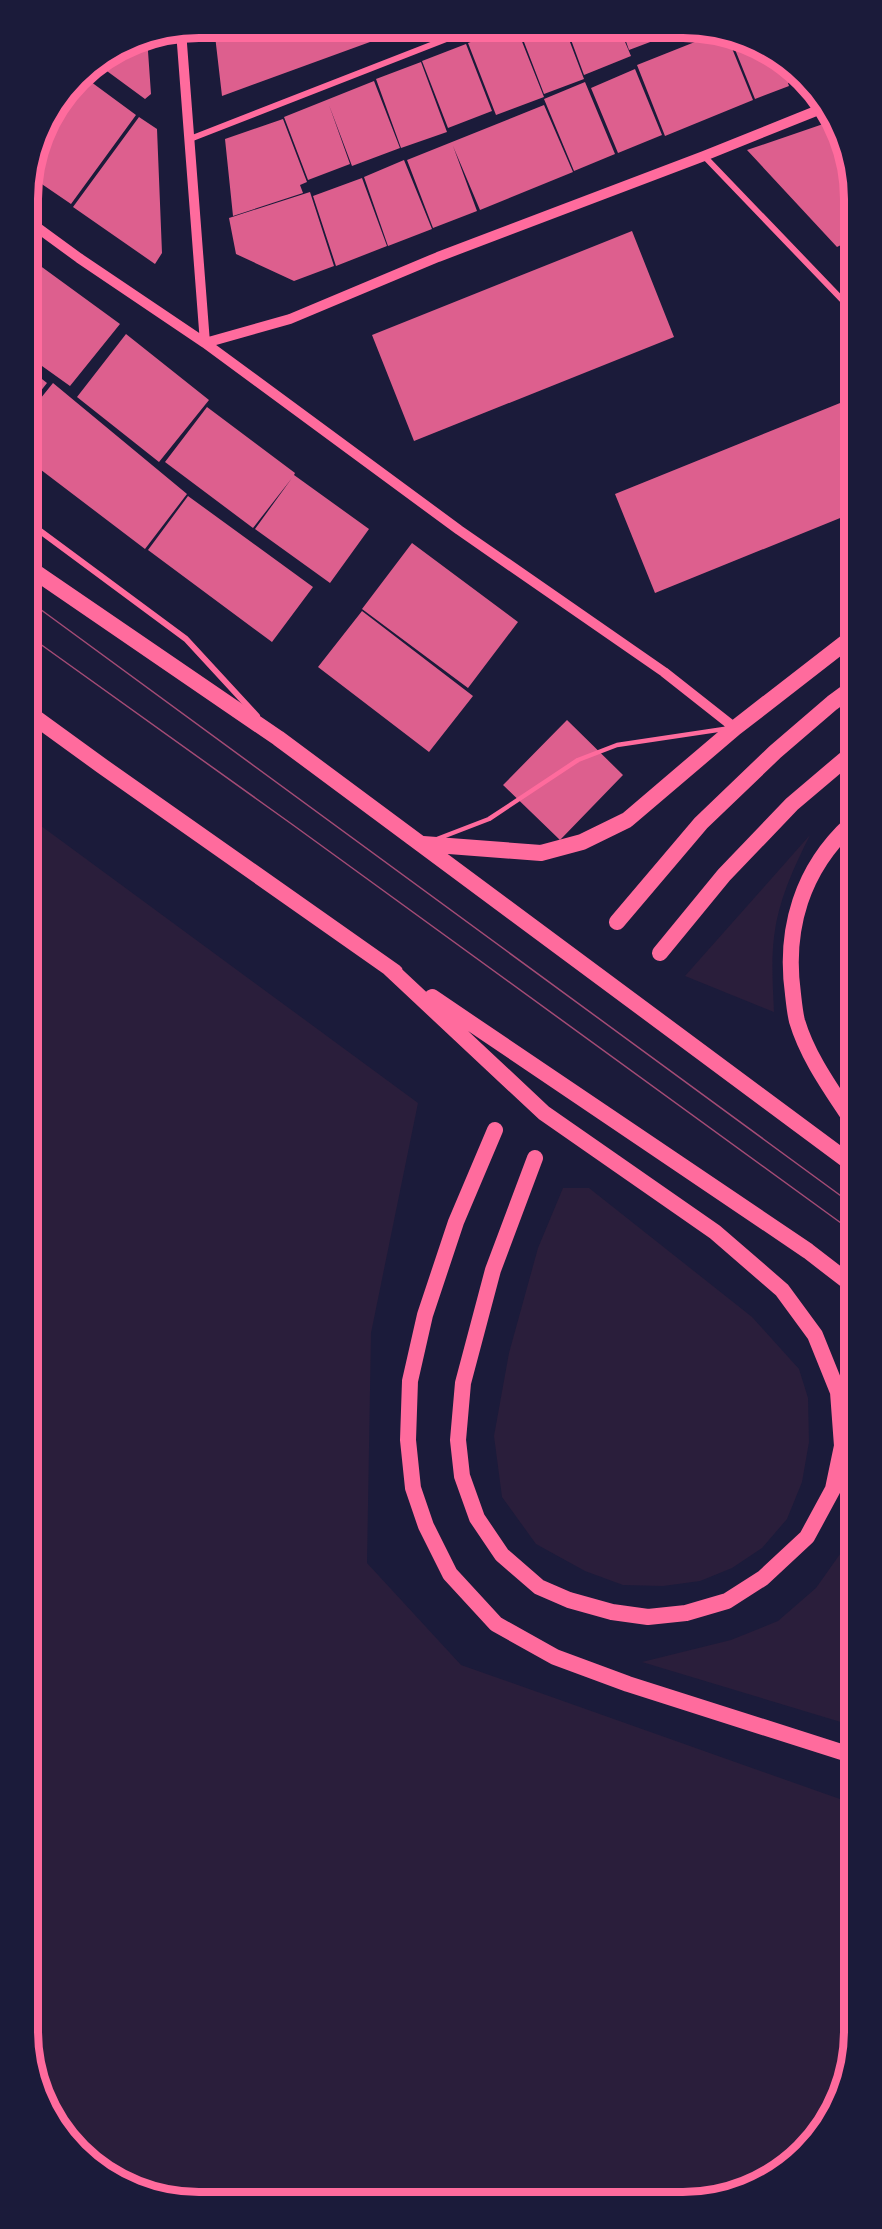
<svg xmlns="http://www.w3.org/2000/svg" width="882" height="2229" viewBox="0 0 882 2229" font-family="Cabin,sans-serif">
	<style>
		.green { fill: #2a1e3b }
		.building { fill: #dd5f8e }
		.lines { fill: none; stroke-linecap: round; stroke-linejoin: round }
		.service { stroke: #ff6b9d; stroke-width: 4.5 }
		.minor { stroke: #ff6b9d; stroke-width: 6 }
		.tertiary { stroke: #ff6b9d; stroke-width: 10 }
		.trunk { stroke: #ff6b9d; stroke-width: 16 }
		.tram { stroke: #a44b75; stroke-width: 1.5 }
		.rim { fill: none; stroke: #ff6b9d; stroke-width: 8 }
	</style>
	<rect width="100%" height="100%" fill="#1b1b3a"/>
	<path class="green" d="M29,817L418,1103L371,1333L367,1563L461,1665L854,1804L855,2041L842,2096L813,2143L727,2196L166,2199L78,2152L33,2074Z
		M810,835C794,867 778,901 774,937C771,962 773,987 774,1012L685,976Z
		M563,1188H589L752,1317L799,1369L808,1398L809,1442L802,1482L787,1519L762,1548L732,1568L700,1581L663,1586L623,1585L585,1571L536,1544L502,1497L494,1436L509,1353L538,1248Z
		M853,1530L854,1726L642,1662L731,1640L778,1621L816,1588L850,1540Z"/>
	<path class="building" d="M214,27L365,28L370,42L222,96Z
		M366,28H386L388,35L371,42Z
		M504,29H517L544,97L496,115L468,43Z
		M519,29H565L584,79L544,94Z
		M567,29L620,30L631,56L584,75Z
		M622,30H682L629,50Z
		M720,32L727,36L753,100L665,136L637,65Z
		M147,37L151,94L145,99L96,63L133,40Z
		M730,37L797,70L802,78L788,83L789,86L755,99Z
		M466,44L492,111L448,128L422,61Z
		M421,62L447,132L401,148L376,79Z
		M635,69L662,135L618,153L591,88Z
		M83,76L136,115L71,204L30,176L43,130Z
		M374,81L400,148L352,166L329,105L350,164L308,180L284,117Z
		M585,82L615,154L574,171L544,99Z
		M544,105L573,172L480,210L453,146L477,211L433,228L407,160Z
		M139,117L157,129L162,253L155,264L73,207Z
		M283,119L307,182L300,185L303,193L233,216L225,139Z
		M829,122L849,155V241L837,247L747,150Z
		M404,160L432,229L388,246L364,177Z
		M362,178L387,246L336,266L313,196Z
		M310,192L334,266L294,281L236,254L229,218Z
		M632,231L674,337L414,441L372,335Z
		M849,245L850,258L840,250Z
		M35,262L120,324L70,386L28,356V271Z
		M126,334L209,400L159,462L77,397Z
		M28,368L47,383L28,407Z
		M53,383L187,494L145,549L28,460V414Z
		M850,399V514L655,593L615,494Z
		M207,407L295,473L294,475L369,529L330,583L255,529L292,478L253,528L165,462Z
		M188,496L313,587L272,642L148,550Z
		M412,543L518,622L468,688L362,609Z
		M362,611L473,696L429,752L318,667Z
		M567,720L623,775L560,840L503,785Z"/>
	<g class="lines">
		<path class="service" d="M437,839L489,819L578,760L617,745L724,729"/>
		<path class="minor" d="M190,139L472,29
			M704,156L850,308
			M28,522L186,639L257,716"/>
		<path class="tertiary" d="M181,31L205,343
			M27,220L79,258L205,343L459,530L664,672L735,728
			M205,343L290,319L438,257L704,156L821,109"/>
		<path class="trunk" d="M28,567L278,738L852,1164
			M29,713L102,766L395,972
			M851,824C802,869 784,929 793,994C794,1003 795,1013 797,1021C808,1058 832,1090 852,1121
			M423,844L541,853L582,842L627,820L735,728L851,638
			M617,922L701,823L775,752L832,703L851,689
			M660,953L724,875L792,804L851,754
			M388,967L544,1113L715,1232L782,1290L815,1335L838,1392L842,1446L833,1489L807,1537L763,1578L727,1601L686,1613L648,1617L612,1612L569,1600L539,1587L502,1555L477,1518L462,1476L458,1440L463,1383L493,1270L535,1158
			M432,997L808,1251L852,1285
			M495,1130L456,1222L425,1315L410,1381L408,1440L413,1488L426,1526L450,1574L496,1624L555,1657L628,1684L854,1756"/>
		<path class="tram" d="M29,601L852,1204
			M29,636L293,825L852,1231"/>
	</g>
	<path d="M0 0H882V2229H0ZM199 38H683A161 161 0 0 1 844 199V2031A161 161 0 0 1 683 2192H199A161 161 0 0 1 38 2031V199A161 161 0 0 1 199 38Z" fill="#1b1b3a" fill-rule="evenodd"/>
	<path class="rim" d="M199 38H683A161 161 0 0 1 844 199V2031A161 161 0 0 1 683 2192H199A161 161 0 0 1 38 2031V199A161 161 0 0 1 199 38Z"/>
</svg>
